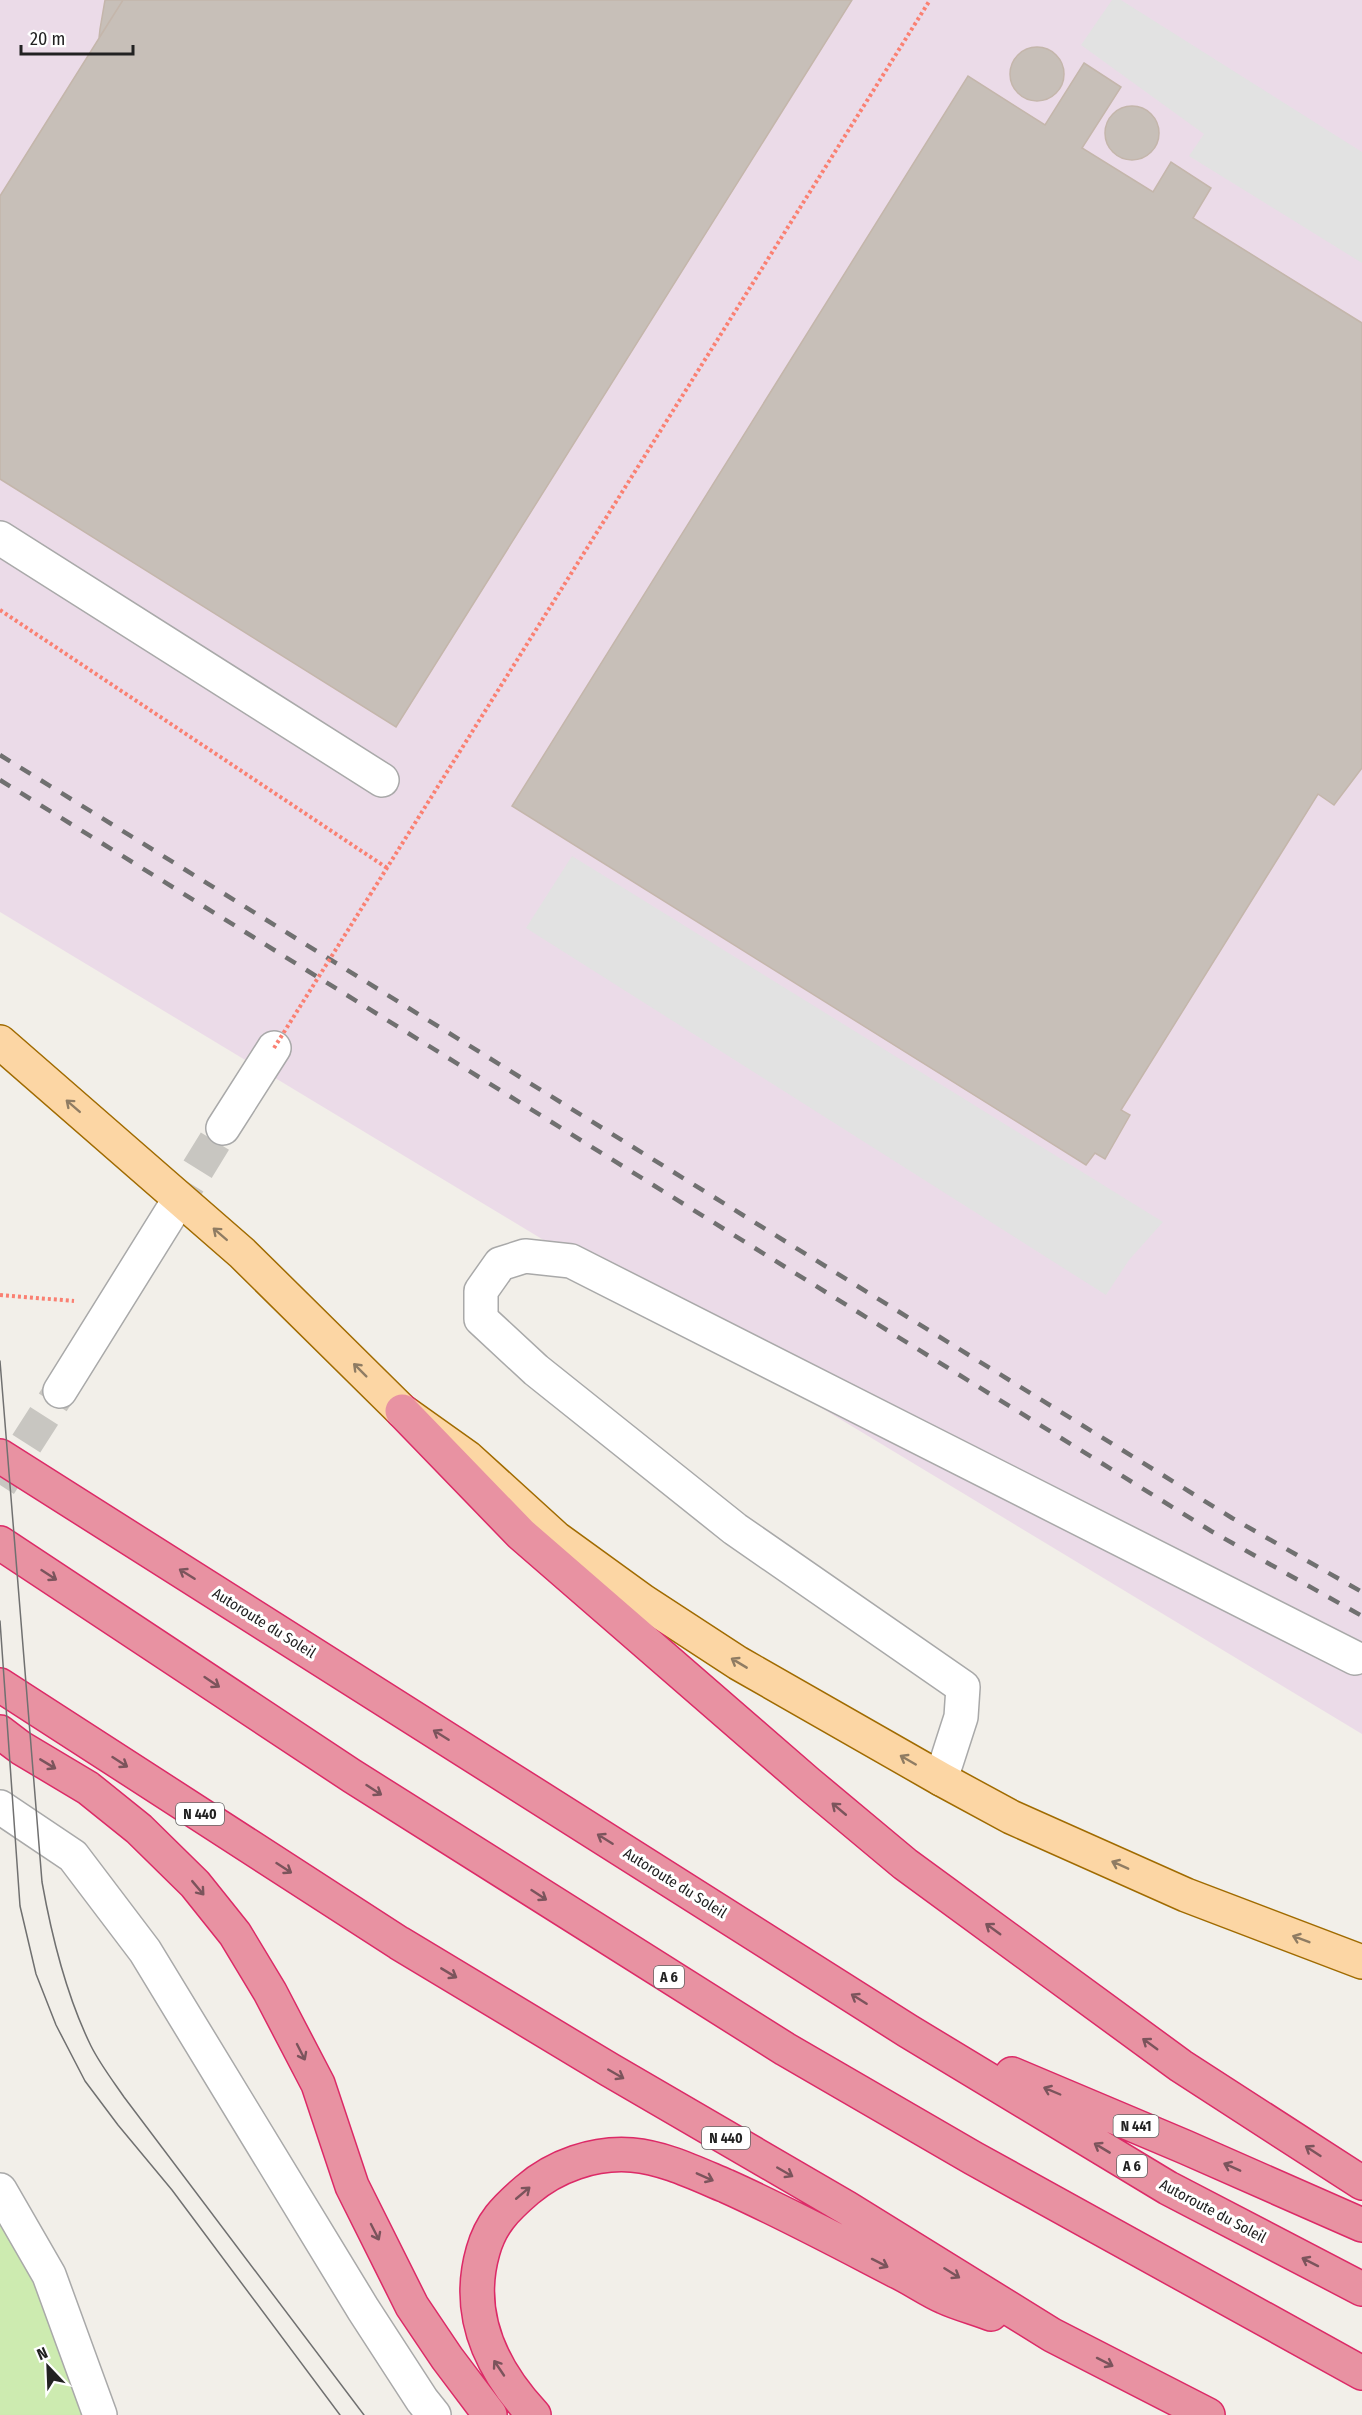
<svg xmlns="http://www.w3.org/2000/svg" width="1362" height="2415" viewBox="0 0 1362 2415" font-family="'Fira Sans Condensed',sans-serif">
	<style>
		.industrial { fill: #ebdbe8 }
		.grass { fill: #cdebb0 }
		.parking { fill: #e2e2e2 }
		.building { fill: #c7bfb8; stroke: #c4b6ab; stroke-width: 1.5 }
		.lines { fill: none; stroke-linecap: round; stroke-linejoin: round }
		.minor-tunnel { stroke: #c8c6c1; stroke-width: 33; stroke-dasharray: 33 16; stroke-linecap: butt }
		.minor-casing { stroke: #a9a9a9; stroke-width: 36 }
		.major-casing { stroke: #a06b00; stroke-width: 36 }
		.highway-casing { stroke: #dc2a67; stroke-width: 36 }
		.path { stroke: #fa8072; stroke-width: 4; stroke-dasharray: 3 3; stroke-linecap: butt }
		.minor { stroke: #fff; stroke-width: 33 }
		.major { stroke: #fcd6a4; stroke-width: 33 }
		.highway { stroke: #e892a2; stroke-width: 33 }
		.tram { stroke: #707070; stroke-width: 1.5 }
		.rail { stroke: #707070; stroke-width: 4.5; stroke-dasharray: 12 12; stroke-linecap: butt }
		.path-bridge { stroke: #fa8072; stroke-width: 4; stroke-dasharray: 3 3; stroke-linecap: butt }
		.oneway { stroke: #8f7c63 }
		.oneway2 { stroke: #7b545c }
		.labels { text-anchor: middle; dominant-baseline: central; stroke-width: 6; stroke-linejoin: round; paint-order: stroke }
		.shield { fill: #fff; stroke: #646464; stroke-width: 1.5 }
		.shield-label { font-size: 14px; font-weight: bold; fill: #222 }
		.street-label { font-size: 15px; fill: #222; stroke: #fff }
	</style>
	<rect width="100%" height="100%" fill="#f2efe9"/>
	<path class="industrial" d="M0,0H1362V1734L0,912Z"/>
	<path class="grass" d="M0,2173L2,2175L95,2415H0Z"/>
	<path class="parking" d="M1112,0H1121L1362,152V263L1189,156L1204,134L1081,45Z
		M572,856L1163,1222L1129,1260L1106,1295L526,928Z"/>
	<path class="building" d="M105,0H123L99,38L100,29Z
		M123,0H852L396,727L0,479V196Z
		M1010 74a27 27 0 1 1 54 0a27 27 0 1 1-54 0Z
		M1084,63L1121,87L1082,148L1153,192L1171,162L1211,188L1193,218L1362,323V768L1334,805L1318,794L1121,1110L1130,1115L1105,1159L1095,1153L1086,1165L512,806L968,76L1045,125Z
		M1105 133a27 27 0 1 1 54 0a27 27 0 1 1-54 0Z"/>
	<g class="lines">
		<path class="minor-tunnel" d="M172,1211L223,1128
			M0,1485L60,1391"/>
		<defs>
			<path id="minor" d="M0,538L382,780
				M223,1128L274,1048
				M60,1391L172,1211
				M941,1779L961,1717L963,1687L735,1529L536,1370L481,1319V1291L500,1264L525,1256L571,1261L1355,1658
				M0,1807L73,1856L145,1951L363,2309L422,2400L434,2415
				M0,2190L49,2275L100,2415"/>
			<path id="major" d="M0,1042L242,1253L402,1411L468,1458L556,1538L643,1601L738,1663L941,1779L1011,1817L1186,1895L1362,1962"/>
			<path id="highway" d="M402,1411L521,1534L808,1783L905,1864L1181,2066L1362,2183
				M0,1456L908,2031L1168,2188L1362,2289
				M0,1543L352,1776L785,2049L973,2158L1362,2373
				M0,1685L399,1943L610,2070L847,2208L1052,2335L1208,2415
				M0,1732L21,1748L88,1788L139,1829L195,1884L235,1934L270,1992L318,2084L352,2186L412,2306L447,2358L490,2415
				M1012,2074L1185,2147L1362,2225
				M534,2415C491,2369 465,2314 483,2251C491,2223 505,2209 527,2190C555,2166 594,2152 632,2155C665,2158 695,2173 726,2186C784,2212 840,2242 896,2271C913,2279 928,2290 944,2297C959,2304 976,2308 991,2314"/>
		</defs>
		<use href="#minor" class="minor-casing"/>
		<use href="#major" class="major-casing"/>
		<use href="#highway" class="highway-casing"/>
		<path class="path" d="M0,610L387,868
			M370,895L930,0
			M0,1295L74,1301"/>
		<use href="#minor" class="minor"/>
		<use href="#major" class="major"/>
		<use href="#highway" class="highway"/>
		<path class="tram" d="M0,1361L42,1882C52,1938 66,1995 91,2046C100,2064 113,2081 124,2097L364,2415
			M0,1621L20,1906L36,1974L56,2025L85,2081L118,2125L172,2190L340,2415"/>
		<path class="rail" d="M0,755L1232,1518L1362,1592
			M0,780L1211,1531L1362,1616"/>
		<path class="path-bridge" d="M274,1048L370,895"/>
	</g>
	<defs><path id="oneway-shaft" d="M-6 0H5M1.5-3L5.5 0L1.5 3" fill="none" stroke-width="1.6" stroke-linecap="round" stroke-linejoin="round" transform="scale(1.5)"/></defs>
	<g class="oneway">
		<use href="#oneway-shaft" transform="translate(73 1106) rotate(-139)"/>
		<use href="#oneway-shaft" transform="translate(220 1234) rotate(-139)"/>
		<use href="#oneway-shaft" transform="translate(360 1370) rotate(-135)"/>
		<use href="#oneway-shaft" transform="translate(739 1663) rotate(-149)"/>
		<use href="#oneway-shaft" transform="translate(908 1760) rotate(-150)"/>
		<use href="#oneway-shaft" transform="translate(1120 1865) rotate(-156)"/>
		<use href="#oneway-shaft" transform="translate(1301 1939) rotate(-159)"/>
	</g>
	<g class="oneway2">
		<use href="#oneway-shaft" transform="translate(187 1574) rotate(-148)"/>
		<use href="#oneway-shaft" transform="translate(49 1575) rotate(33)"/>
		<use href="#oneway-shaft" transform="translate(212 1682) rotate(34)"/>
		<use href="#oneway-shaft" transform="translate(441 1735) rotate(-148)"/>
		<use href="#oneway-shaft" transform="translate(120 1762) rotate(33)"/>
		<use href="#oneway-shaft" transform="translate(48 1764) rotate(31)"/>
		<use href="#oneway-shaft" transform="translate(374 1790) rotate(33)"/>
		<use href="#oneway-shaft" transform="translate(839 1809) rotate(-140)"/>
		<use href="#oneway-shaft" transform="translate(605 1839) rotate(-148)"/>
		<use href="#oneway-shaft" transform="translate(284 1868) rotate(33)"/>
		<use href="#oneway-shaft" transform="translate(198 1888) rotate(50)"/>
		<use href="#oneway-shaft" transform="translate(539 1895) rotate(33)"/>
		<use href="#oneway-shaft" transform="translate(993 1929) rotate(-144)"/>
		<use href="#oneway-shaft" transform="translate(449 1973) rotate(31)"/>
		<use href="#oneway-shaft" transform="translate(859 1999) rotate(-148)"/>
		<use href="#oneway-shaft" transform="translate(1150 2044) rotate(-144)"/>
		<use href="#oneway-shaft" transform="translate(301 2052) rotate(63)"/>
		<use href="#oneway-shaft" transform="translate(616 2074) rotate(30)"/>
		<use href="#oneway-shaft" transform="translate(1052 2091) rotate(-157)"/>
		<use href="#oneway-shaft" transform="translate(1102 2148) rotate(-149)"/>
		<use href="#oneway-shaft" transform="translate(1313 2151) rotate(-147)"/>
		<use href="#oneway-shaft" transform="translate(1232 2167) rotate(-156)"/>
		<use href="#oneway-shaft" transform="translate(785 2172) rotate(30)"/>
		<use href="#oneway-shaft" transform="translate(705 2177) rotate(24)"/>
		<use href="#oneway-shaft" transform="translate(523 2193) rotate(-40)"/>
		<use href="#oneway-shaft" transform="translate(375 2232) rotate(63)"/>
		<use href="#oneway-shaft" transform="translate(1310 2262) rotate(-153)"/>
		<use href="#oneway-shaft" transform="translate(880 2263) rotate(27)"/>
		<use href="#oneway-shaft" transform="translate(952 2273) rotate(32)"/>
		<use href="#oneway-shaft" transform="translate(1105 2362) rotate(27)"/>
		<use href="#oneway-shaft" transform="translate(499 2368) rotate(-124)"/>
	</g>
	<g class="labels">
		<g class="shield">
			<rect x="176" y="1803" width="48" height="22" rx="4.5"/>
			<rect x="654" y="1966" width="30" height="22" rx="4.5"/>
			<rect x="1113.5" y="2115" width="45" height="22" rx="4.5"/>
			<rect x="702" y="2127" width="48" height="22" rx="4.5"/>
			<rect x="1117" y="2155" width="30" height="22" rx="4.5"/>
		</g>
		<g class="shield-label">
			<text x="200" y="1814">N 440</text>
			<text x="669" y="1977">A 6</text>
			<text x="1136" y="2126">N 441</text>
			<text x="726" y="2138">N 440</text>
			<text x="1132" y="2166">A 6</text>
		</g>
		<g class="street-label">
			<text transform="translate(264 1623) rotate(32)">Autoroute du Soleil</text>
			<text transform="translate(675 1883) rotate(32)">Autoroute du Soleil</text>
			<text transform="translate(1213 2211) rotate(28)">Autoroute du Soleil</text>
		</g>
	</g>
	<g transform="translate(48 2367) rotate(337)" stroke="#ffffff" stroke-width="4.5" paint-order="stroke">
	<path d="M0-4.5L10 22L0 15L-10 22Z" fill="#222222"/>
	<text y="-9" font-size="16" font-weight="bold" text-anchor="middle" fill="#222222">N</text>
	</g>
	<path d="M21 45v9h112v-9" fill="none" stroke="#222222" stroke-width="3"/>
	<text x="30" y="45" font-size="18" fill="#222222" stroke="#ffffff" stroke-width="4.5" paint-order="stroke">20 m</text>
</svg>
